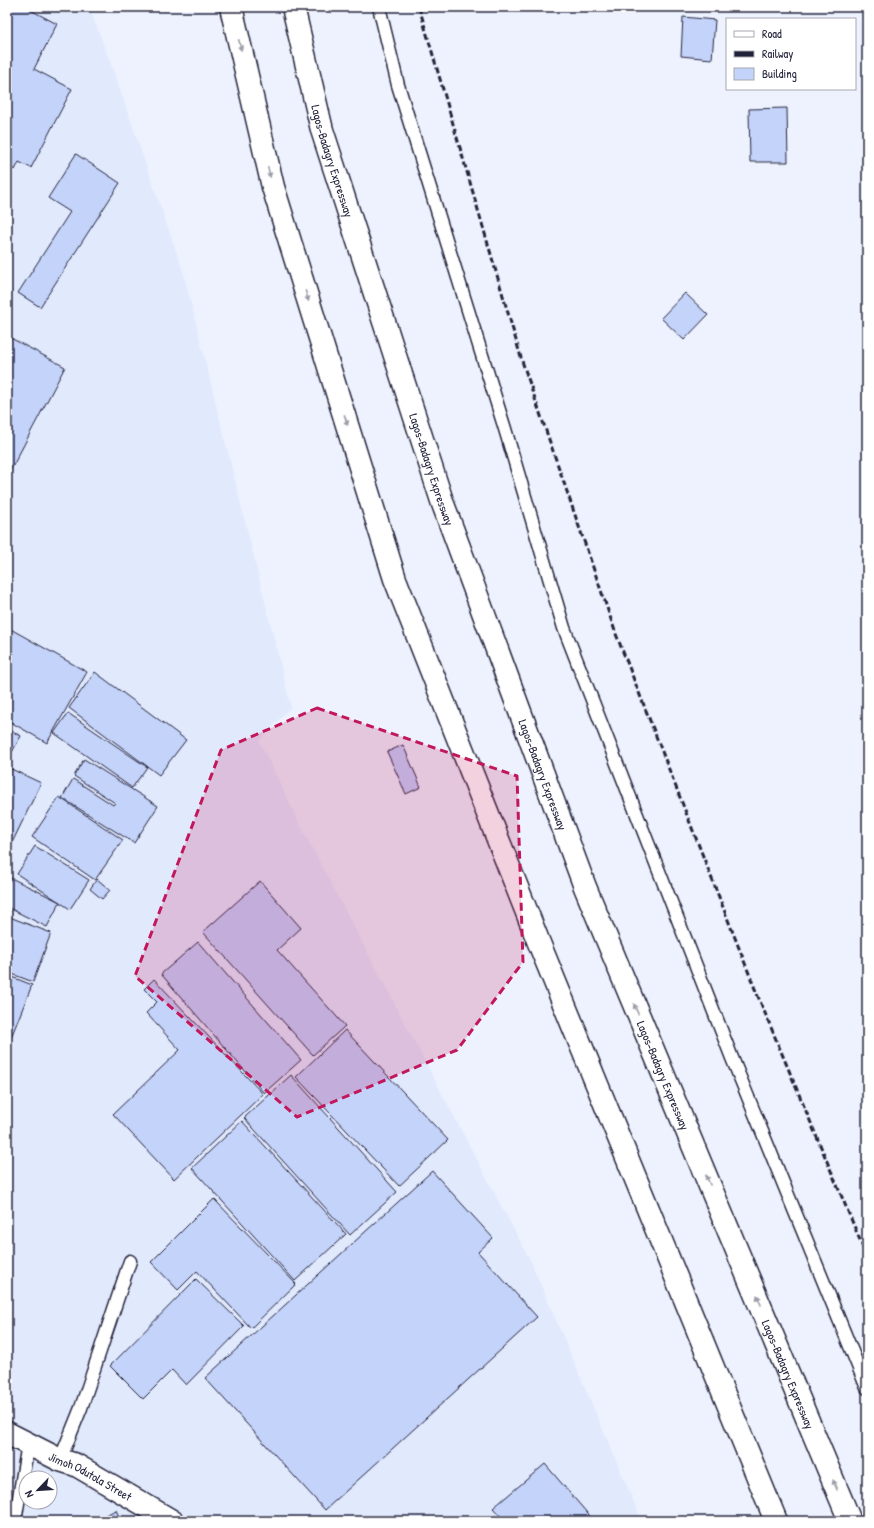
<svg xmlns="http://www.w3.org/2000/svg" width="874" height="1528" viewBox="0 0 874 1528" font-family="'Patrick Hand',sans-serif">
	<style>
		.built { fill: #e1e9fd; fill-rule: evenodd }
		.building { fill: #c4d3fa; stroke: #22223b }
		.lines { fill: none; stroke-linecap: round; stroke-linejoin: round }
		.lane-casing { stroke: #22223b; stroke-width: 15 }
		.street-casing { stroke: #22223b; stroke-width: 25 }
		.highway-casing { stroke: #22223b; stroke-width: 25 }
		.lane { stroke: #fff; stroke-width: 12 }
		.street { stroke: #fff; stroke-width: 22 }
		.highway { stroke: #fff; stroke-width: 22 }
		.rail { stroke: #22223b; stroke-width: 3; stroke-dasharray: 6 3; stroke-linecap: butt }
		.oneway { fill: #9c9ca7 }
		.marked { fill: #c2185b; fill-opacity: 0.2; stroke: #c2185b; stroke-width: 3; stroke-dasharray: 8 5; stroke-linejoin: round }
		.labels { text-anchor: middle; dominant-baseline: central; stroke-width: 4; stroke-linejoin: round; paint-order: stroke }
		.street-label { font-size: 12px; fill: #22223b; stroke: #fff }
	</style>
	<rect width="100%" height="100%" fill="#edf2fe"/>
	<filter id="ink" filterUnits="userSpaceOnUse"><feTurbulence type="fractalNoise" baseFrequency=".025" numOctaves="2"/><feDisplacementMap in="SourceGraphic" scale="8" xChannelSelector="R" yChannelSelector="G"/><feConvolveMatrix kernelMatrix="1 2 1 2 8 2 1 2 1" color-interpolation-filters="sRGB"/></filter>
	<g filter="url(#ink)">
		<path class="built" d="M7,7H89L112,67L183,271L291,707L259,741L301,827L531,1262L642,1521H7ZM26,1478H50V1502H26Z"/>
		<path class="building" d="M7,7H25L57,24L34,69L72,89L31,168L19,162L15,170L7,166Z
			M683,17L715,20L712,59L681,56Z
			M787,108L788,162H750L749,109Z
			M76,154L120,183L40,307L18,293L70,212L48,198Z
			M685,293L708,315L684,340L661,318Z
			M7,336L65,367L7,477Z
			M7,627L87,672L47,743L7,720Z
			M95,672L186,740L159,775L69,708Z
			M68,713L147,767L132,788L54,733Z
			M7,729L21,736L7,761Z
			M403,745L421,787L406,794L387,752Z
			M84,759L158,806L134,843L62,798L73,779L113,805L115,803L74,776Z
			M7,767L41,783L9,849L7,848Z
			M59,797L123,840L95,880L32,837Z
			M35,846L89,880L70,909L17,874Z
			M11,878L60,902L47,927L7,907V886Z
			M97,879L110,890L102,899L90,889Z
			M260,881L301,928L277,950L345,1026L313,1055L203,932Z
			M7,916L51,933L33,982L7,972Z
			M198,942L301,1060L264,1093L161,974Z
			M7,975L32,985L8,1045L7,1044Z
			M154,979L263,1094L174,1179L113,1114L180,1050L146,1013L157,1002L144,989Z
			M345,1030L448,1140L399,1186L296,1077Z
			M291,1075L397,1192L350,1235L244,1118Z
			M242,1121L346,1234L295,1281L192,1168Z
			M432,1171L493,1238L478,1252L537,1317L325,1510L205,1378Z
			M214,1199L296,1284L251,1328L197,1271L178,1290L151,1262Z
			M196,1279L244,1326L186,1385L172,1370L143,1399L110,1366Z
			M545,1464L594,1521H505L493,1508Z
			M116,1510L121,1521H93Z"/>
		<g class="lines">
			<defs>
				<path id="lane" d="M379,7L398,85L505,429L564,628L732,1058L867,1388
					M60,1460L81,1408L130,1261
					M15,1521L28,1444"/>
				<g id="street">
					<path id="s1" d="M7,1433L60,1460L76,1465L172,1521"/>
				</g>
				<g id="highway">
					<path d="M231,7L273,187L395,579L539,943L776,1521"/>
					<path id="s2" d="M293,7L322,130L443,504L585,887L850,1521"/>
				</g>
			</defs>
			<use href="#lane" class="lane-casing"/>
			<use href="#street" class="street-casing"/>
			<use href="#highway" class="highway-casing"/>
			<use href="#lane" class="lane"/>
			<use href="#street" class="street"/>
			<use href="#highway" class="highway"/>
			<path class="rail" d="M419,7L522,361L616,634L757,994L867,1257"/>
		</g>
		<defs><path id="oneway-solid" d="M-6-.8H1V-3.2L6.5 0L1 3.2V.8H-6Z"/></defs>
		<g class="oneway">
			<use href="#oneway-solid" transform="translate(240 45) rotate(77)"/>
			<use href="#oneway-solid" transform="translate(269 172) rotate(77)"/>
			<use href="#oneway-solid" transform="translate(307 296) rotate(73)"/>
			<use href="#oneway-solid" transform="translate(346 420) rotate(73)"/>
			<use href="#oneway-solid" transform="translate(636 1009) rotate(-113)"/>
			<use href="#oneway-solid" transform="translate(708 1180) rotate(-113)"/>
			<use href="#oneway-solid" transform="translate(759 1300) rotate(-112)"/>
			<use href="#oneway-solid" transform="translate(835 1485) rotate(-112)"/>
		</g>
	</g>
	<path class="marked" d="M317,708L517,776L523,962L457,1050L297,1117L135,976L221,750Z"/>
	<g class="labels">
		<g class="street-label">
			<text stroke="none"><textPath href="#s2" startOffset="159">Lagos-Badagry Expressway</textPath></text>
			<text stroke="none"><textPath href="#s2" startOffset="483">Lagos-Badagry Expressway</textPath></text>
			<text stroke="none"><textPath href="#s2" startOffset="808">Lagos-Badagry Expressway</textPath></text>
			<text stroke="none"><textPath href="#s2" startOffset="1132">Lagos-Badagry Expressway</textPath></text>
			<text stroke="none"><textPath href="#s2" startOffset="1456">Lagos-Badagry Expressway</textPath></text>
			<text stroke="none"><textPath href="#s1" startOffset="94">Jimoh Odutola Street</textPath></text>
		</g>
	</g>
	<rect width="874" height="1528" fill="none" stroke="#fff" stroke-width="24"/>
	<rect x="12" y="12" width="850" height="1504" fill="none" stroke="#22223b" stroke-width="1.5" filter="url(#ink)"/>
	<rect x="726" y="18" width="130" height="72" fill="#ffffff" stroke="#a7a7b1"/>
	<rect x="734" y="31" width="20" height="6" fill="#ffffff" stroke="#a7a7b1"/>
	<text x="762" y="38" font-size="12" fill="#22223b">Road</text>
	<rect x="734" y="51" width="20" height="6" fill="#22223b" stroke="#a7a7b1"/>
	<text x="762" y="58" font-size="12" fill="#22223b">Railway</text>
	<rect x="734" y="68" width="20" height="12" fill="#c4d3fa" stroke="#a7a7b1"/>
	<text x="762" y="78" font-size="12" fill="#22223b">Building</text>
	<g transform="translate(38 1490) rotate(245)"><circle r="19" fill="#ffffff" stroke="#a7a7b1"/>
	<path d="M0-3L7 15L0 10L-7 15Z" fill="#22223b"/>
	<text y="-6" font-size="11" font-weight="bold" text-anchor="middle" fill="#22223b">N</text>
	</g>
</svg>
